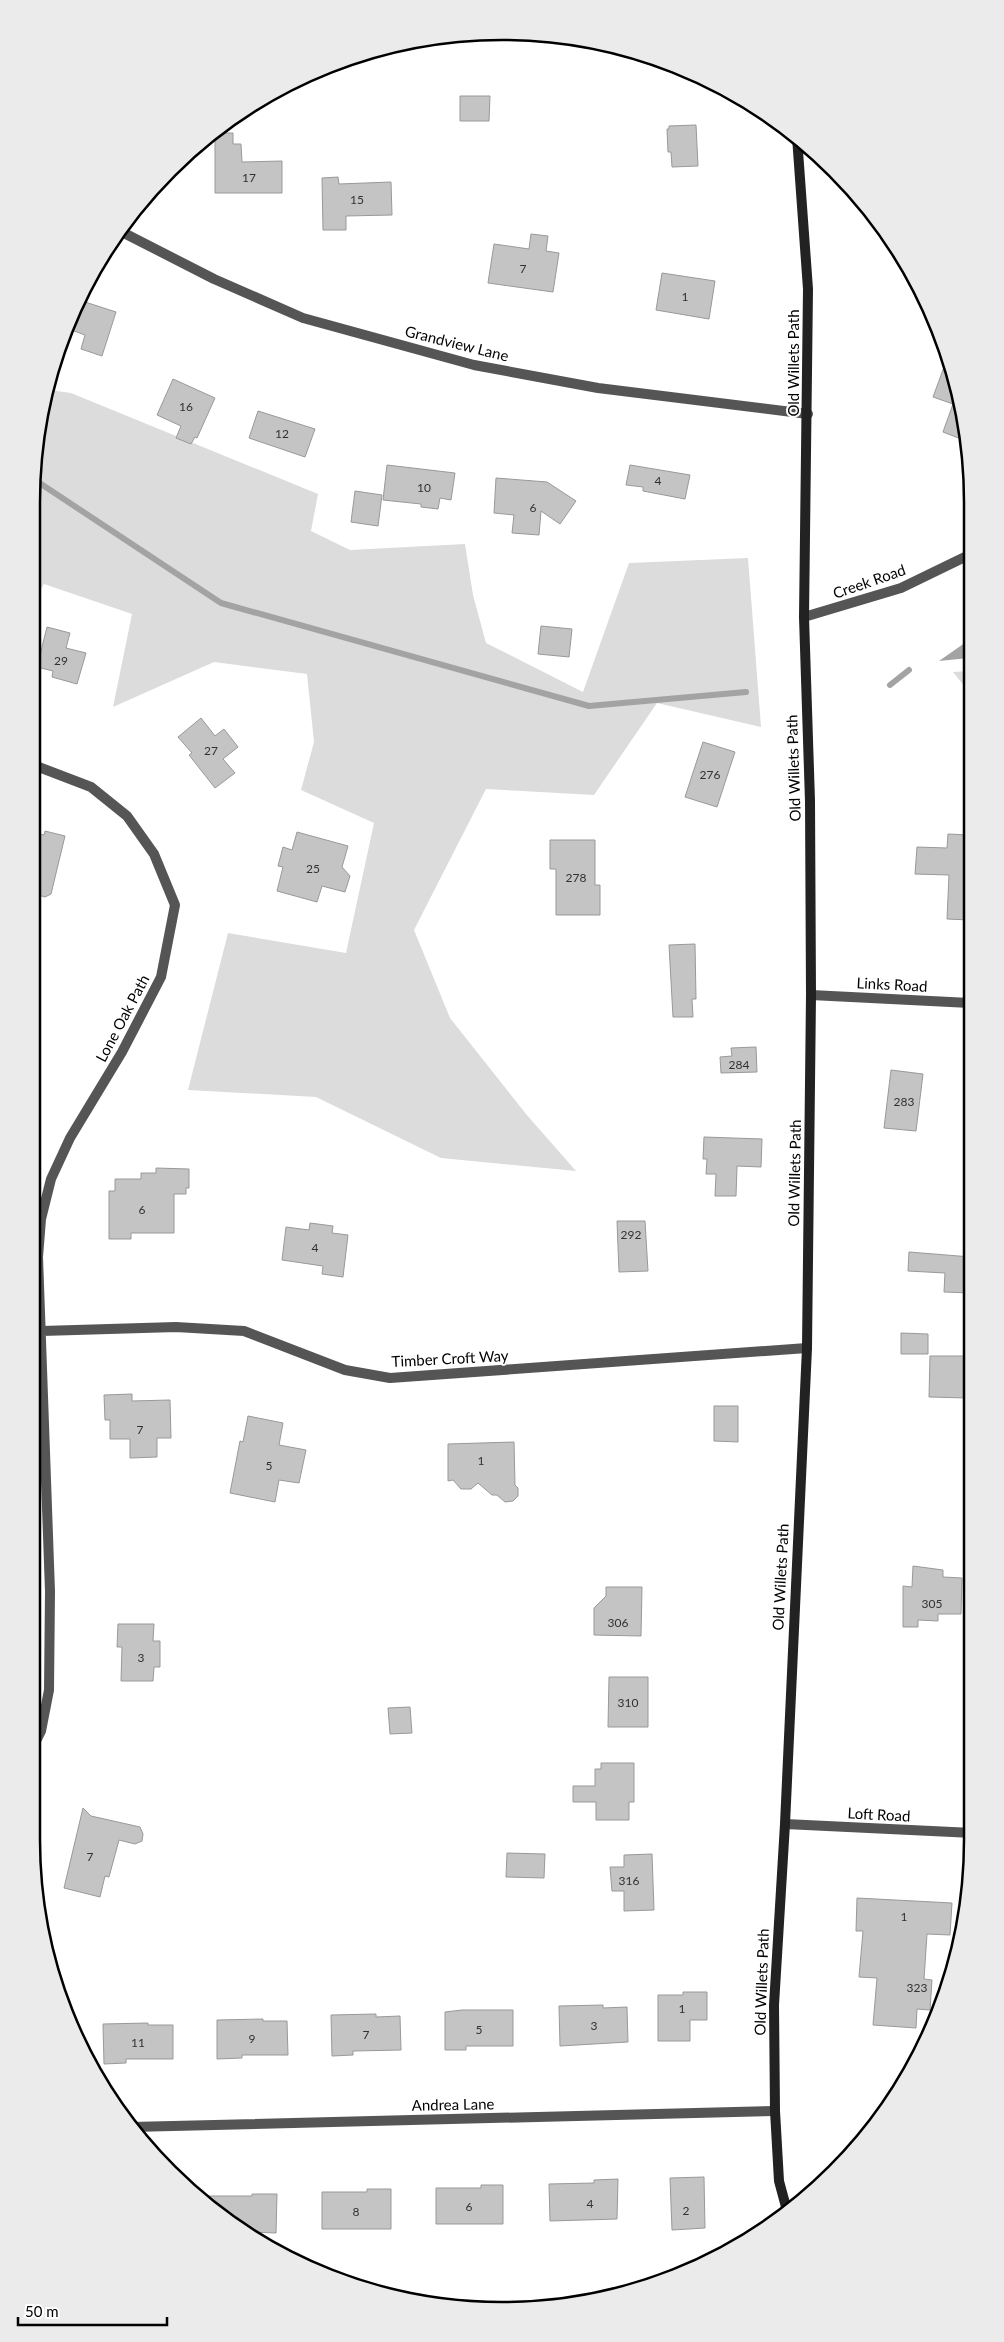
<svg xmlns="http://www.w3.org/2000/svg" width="1004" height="2342" viewBox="0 0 1004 2342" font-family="Lato,sans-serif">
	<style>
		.green { fill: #dcdcdc }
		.water { fill: #a3a3a3 }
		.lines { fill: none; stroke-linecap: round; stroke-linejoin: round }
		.stream { stroke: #a3a3a3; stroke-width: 6 }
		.building { fill: #c4c4c4; stroke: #999 }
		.street { stroke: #555; stroke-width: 10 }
		.secondary { stroke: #222; stroke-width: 10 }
		.labels { text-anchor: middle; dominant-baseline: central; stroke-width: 4; stroke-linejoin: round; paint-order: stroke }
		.number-label { font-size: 12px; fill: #313131 }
		.street-label { font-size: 15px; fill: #000; stroke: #fff }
		.rim { fill: none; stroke: #000; stroke-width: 2.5 }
	</style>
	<rect width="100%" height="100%" fill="#fff"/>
	<path class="green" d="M50,390L71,393L318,494L311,531L350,550L465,544L473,595L486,643L583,692L629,563L748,558L761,727L657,703L594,795L486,789L414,930L450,1018L526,1114L576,1171L441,1158L316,1097L188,1090L228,933L346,953L374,823L301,790L314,742L307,674L214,662L113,707L132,614L44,584L31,607V502Z
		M969,671V692L953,672Z"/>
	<path class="water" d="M969,640V658L939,661Z"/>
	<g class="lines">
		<path class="stream" d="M35,480L221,603L589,706L746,692
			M890,685L909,670"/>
	</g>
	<path class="building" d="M460,96H490L489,121H460Z
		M696,125L698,166L672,167L671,152H668L667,129H669V126Z
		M215,133H233V144H241L242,162L282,161V193H215Z
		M338,177L339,184L391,182L392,215L346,216V230H323L322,178Z
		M531,234L548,236L546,251L559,253L553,292L488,283L494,244L529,249Z
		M662,273L715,281L709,319L656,310Z
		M79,300L116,312L102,356L81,349L85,335L66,328Z
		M947,359L969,440V442L943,432L953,404L933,397Z
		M173,379L215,398L197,438L195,437L191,444L176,438L181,426L157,415Z
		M258,411L315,429L305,457L249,438Z
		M387,465L455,473L451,500L440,498L438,509L421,507V504L383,500Z
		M630,465L690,475L685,499L643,491V487L626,485Z
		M496,478L547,482L576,501L560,524L541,511L539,535L512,533L514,515L494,513Z
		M355,491L382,495L378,526L351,522Z
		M541,626L572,629L569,657L538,654Z
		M47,627L70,633L66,648L86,653L77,684L52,677L53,671L37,667Z
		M201,718L215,736L224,729L238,747L223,759L235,773L215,788L189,755L192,753L178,737Z
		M703,742L735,752L717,807L685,797Z
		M45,831L65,836L51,894L45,897L31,893V832L44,835Z
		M297,832L348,846L342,867L350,876L345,892L322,886L317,902L277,891L283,867L278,866L283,847L292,850Z
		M948,834L970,835V920L947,919L949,875L915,874L917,847L947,848Z
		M550,840H595V885H600V915H556V869H550Z
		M695,944L696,999H692L693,1017H673L669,945Z
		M756,1047L757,1072L721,1073L720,1057L732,1056L731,1048Z
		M891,1070L923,1074L916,1131L884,1128Z
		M704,1137L762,1139L761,1167L737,1166L736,1196H715L716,1174H706L707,1159H703Z
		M156,1168L189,1169V1188H186V1194H174V1233H131V1239H109V1191H115V1179H141V1173H156Z
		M617,1221H645L648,1271L619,1272Z
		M310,1223L333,1226L332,1233L348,1235L343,1277L322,1274L323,1266L282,1260L286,1227L309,1230Z
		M909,1252L971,1257V1293L944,1292L945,1273L908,1271Z
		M901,1333L928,1334V1354H901Z
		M930,1356H968V1364H971V1391H967V1398L929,1397Z
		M132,1394V1401L170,1400L171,1438H157V1457L130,1458V1439H110V1420H105L104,1395Z
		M714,1406H738V1442L714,1441Z
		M248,1416L283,1423L279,1445L306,1450L299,1483L279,1480L275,1502L230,1493L240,1441L243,1442Z
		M514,1442L515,1485L518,1488V1496L513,1501L505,1502L497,1495H492L478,1483L471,1489H461L453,1480L448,1481V1444Z
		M913,1566L943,1570V1577L962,1578L961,1614H938V1621L918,1620V1627H903V1586L912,1587Z
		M606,1587H642L641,1636L594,1635V1608L606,1596Z
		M118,1624H154L153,1641H160V1667H154L153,1681H121L122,1647H117Z
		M609,1677H648V1727H608Z
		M410,1707L412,1733L390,1734L388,1708Z
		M601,1763H634V1802H629V1820H596V1802H573V1786H595V1769H601Z
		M83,1808L91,1816L140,1827L143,1834L142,1841L135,1844L119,1840L109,1877L105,1876L100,1897L64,1888Z
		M507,1853L545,1854L544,1878L506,1877Z
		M652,1854L654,1910L624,1911V1891H612L610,1867H624V1855Z
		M857,1898L952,1903L950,1935L927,1934L924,1979L932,1980L930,2010L917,2009L916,2028L873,2025L877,1978L859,1977L863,1931H856Z
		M683,1992H707V2020H690V2041H658V1995H683Z
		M603,2005V2008L627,2007L628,2042L560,2046L559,2006Z
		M462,2010H513V2046H466V2050H445V2012Z
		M376,2014V2017L400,2016L401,2050L353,2051V2055L332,2056L331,2015Z
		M263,2019V2021H287L288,2055H242V2058L217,2059V2020Z
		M148,2023V2025H173V2059H126V2063L104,2064L103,2024Z
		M704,2177L705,2228L672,2230L670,2178Z
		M618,2179L617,2219L550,2221L549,2184L594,2183V2180Z
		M481,2185H503V2224H436V2188H481Z
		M367,2189H391V2229H322V2192H367Z
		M252,2194H277L276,2233L248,2232L203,2196H252Z"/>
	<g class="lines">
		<path class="street" d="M120,231L214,279L303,318L474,365L598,388L808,414
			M804,617L901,588L969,555
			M811,995L970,1003
			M42,1331L176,1327L244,1331L345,1370L390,1378L807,1348
			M31,1751L41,1731L49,1690L50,1591L38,1257L41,1219L51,1179L70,1138L122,1052L161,977L175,905L154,854L127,816L91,787L31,764
			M785,1824L973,1833
			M131,2127L775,2111"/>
		<path class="secondary" d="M786,2207L779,2181L775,2111L774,2005L785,1824L807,1348L811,995L810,801L804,617L808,289L797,137"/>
	</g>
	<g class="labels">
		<g class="number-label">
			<text x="249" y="177">17</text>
			<text x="357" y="199">15</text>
			<text x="523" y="268">7</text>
			<text x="685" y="296">1</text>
			<text x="186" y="406">16</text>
			<text x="282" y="433">12</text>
			<text x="658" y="480">4</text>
			<text x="424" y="487">10</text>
			<text x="533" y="507">6</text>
			<text x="61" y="660">29</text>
			<text x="211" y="750">27</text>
			<text x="710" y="774">276</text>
			<text x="313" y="868">25</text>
			<text x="576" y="877">278</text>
			<text x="739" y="1064">284</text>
			<text x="904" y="1101">283</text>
			<text x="142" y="1209">6</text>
			<text x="631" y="1234">292</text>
			<text x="315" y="1247">4</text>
			<text x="140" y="1429">7</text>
			<text x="481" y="1460">1</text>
			<text x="269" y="1465">5</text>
			<text x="932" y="1603">305</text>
			<text x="618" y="1622">306</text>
			<text x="141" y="1657">3</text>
			<text x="628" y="1702">310</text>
			<text x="90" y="1856">7</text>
			<text x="629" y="1880">316</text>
			<text x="904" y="1916">1</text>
			<text x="917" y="1987">323</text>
			<text x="682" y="2008">1</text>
			<text x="594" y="2025">3</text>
			<text x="479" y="2029">5</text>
			<text x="366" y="2034">7</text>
			<text x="252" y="2038">9</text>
			<text x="138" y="2042">11</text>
			<text x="590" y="2203">4</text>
			<text x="469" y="2206">6</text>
			<text x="686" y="2210">2</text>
			<text x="356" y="2211">8</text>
		</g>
		<g class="street-label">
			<text transform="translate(457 343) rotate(14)">Grandview Lane</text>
			<text transform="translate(793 363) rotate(-90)">Old Willets Path</text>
			<text transform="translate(869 581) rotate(-19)">Creek Road</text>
			<text transform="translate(793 768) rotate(-92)">Old Willets Path</text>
			<text transform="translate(892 984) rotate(3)">Links Road</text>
			<text transform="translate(122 1018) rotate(-62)">Lone Oak Path</text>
			<text transform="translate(794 1173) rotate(-89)">Old Willets Path</text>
			<text transform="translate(450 1358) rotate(-3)">Timber Croft Way</text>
			<text transform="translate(780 1577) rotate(-87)">Old Willets Path</text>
			<text transform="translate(879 1814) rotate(3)">Loft Road</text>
			<text transform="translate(761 1982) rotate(-88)">Old Willets Path</text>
			<text transform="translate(453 2104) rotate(-1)">Andrea Lane</text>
		</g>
	</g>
	<path d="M0 0H1004V2342H0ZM502 40H502A462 462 0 0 1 964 502V1840A462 462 0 0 1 502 2302H502A462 462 0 0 1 40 1840V502A462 462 0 0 1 502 40Z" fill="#ebebeb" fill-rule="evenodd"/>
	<path class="rim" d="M502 40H502A462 462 0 0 1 964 502V1840A462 462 0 0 1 502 2302H502A462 462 0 0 1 40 1840V502A462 462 0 0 1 502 40Z"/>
	<path d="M18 2317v8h149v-8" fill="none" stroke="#000000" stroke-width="2.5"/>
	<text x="25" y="2317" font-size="15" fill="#000000" stroke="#ffffff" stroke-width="4" paint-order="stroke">50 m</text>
</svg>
